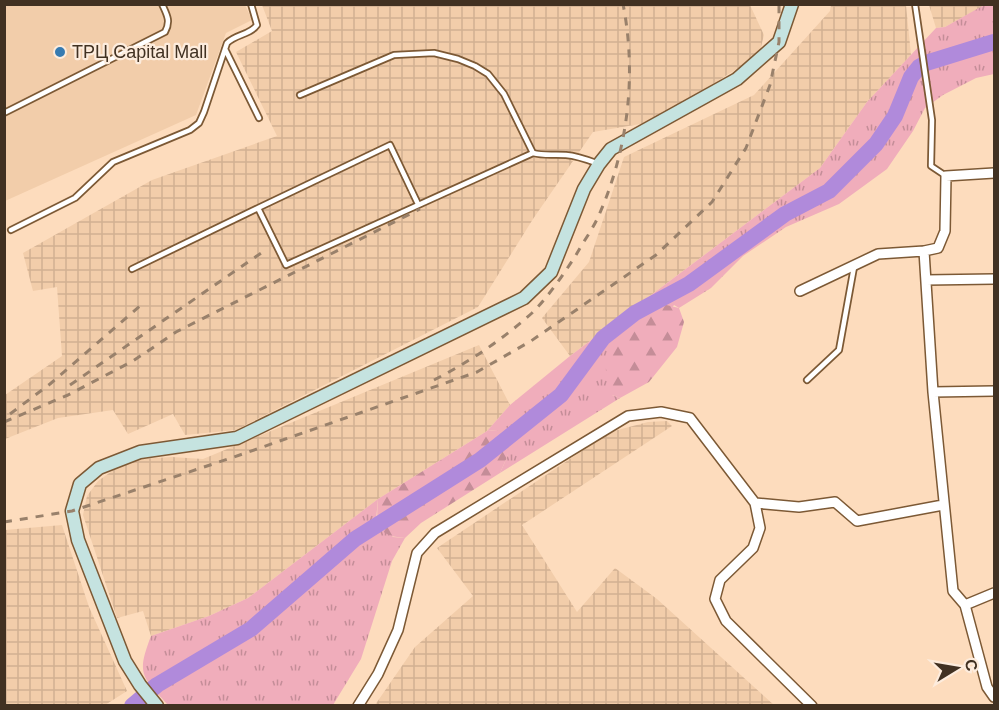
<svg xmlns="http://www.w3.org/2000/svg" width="999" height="710" viewBox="0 0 999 710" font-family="Helvetica,sans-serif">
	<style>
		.built { fill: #f2cdaa }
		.industrial { fill: url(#industrial-grid) }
		.grass { fill: url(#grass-tufts) }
		.forest { fill: url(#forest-firs) }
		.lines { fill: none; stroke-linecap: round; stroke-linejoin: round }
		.river { stroke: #b08adb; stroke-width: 16 }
		.lane-casing { stroke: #7c5935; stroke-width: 8 }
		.street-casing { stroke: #7c5935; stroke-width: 12 }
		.secondary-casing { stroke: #7c5935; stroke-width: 15 }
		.lane { stroke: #fff; stroke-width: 4.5 }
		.street { stroke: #fff; stroke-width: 9 }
		.secondary { stroke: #c5e3e0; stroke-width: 12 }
		.rail { stroke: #99816b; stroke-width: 3; stroke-dasharray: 8 8; stroke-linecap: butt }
		.poi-dot { fill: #377bb1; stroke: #fdecdd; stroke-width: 2 }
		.labels { text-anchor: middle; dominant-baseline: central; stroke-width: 4.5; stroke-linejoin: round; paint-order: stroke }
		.poi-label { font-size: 18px; fill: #413122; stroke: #fdecdd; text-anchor: start }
	</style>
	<defs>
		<pattern id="industrial-grid" width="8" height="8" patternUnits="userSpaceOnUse" patternTransform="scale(1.5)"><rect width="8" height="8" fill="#f2cdaa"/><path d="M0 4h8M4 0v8" fill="none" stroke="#d1b092"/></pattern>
		<pattern id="grass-tufts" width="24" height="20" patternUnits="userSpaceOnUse" patternTransform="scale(1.5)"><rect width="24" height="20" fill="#f0adbb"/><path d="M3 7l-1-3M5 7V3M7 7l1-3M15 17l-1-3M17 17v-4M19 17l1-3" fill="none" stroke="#c48d98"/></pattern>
		<pattern id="forest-firs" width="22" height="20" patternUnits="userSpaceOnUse" patternTransform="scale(1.5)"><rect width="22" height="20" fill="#f0adbb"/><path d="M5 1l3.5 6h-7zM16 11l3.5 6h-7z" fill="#c48d98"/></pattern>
	</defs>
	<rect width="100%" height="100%" fill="#fddcbd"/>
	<path class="built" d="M4,5H245L252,20L226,33L196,115L5,201Z"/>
	<path class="industrial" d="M262,5H750L764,35L759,55L652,122L593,132L533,219L478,307L236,430L185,435L173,414L128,434L113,410L58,418L5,439V395L62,356L57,287L33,291L23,253L152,180L277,136L236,52L272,31Z
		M831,5H906L911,55L867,102L820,168L570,356L542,318L589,262L624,157L754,95L830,11Z
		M929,5L984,4L985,5L945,27L936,28Z
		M479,345L510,405L487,431L378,499L248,598L209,616L151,636L143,611L117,618L83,515L87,496L98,481L115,469L140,459L172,457L203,459Z
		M667,421L672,426L522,525L577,612L615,568L657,599L774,705H375L415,647L473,596L437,548L610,432L648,422Z
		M62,525L89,607L127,691L105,705L5,706V530Z"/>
	<path class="grass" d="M984,5H994V74L976,78L943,95L925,108L913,131L887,169L839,204L786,227L743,256L711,288L679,308L674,305L612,395L620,398L500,473L508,455L497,430L487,431L510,405L570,356L820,168L867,102L936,28L945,27Z
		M378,499L376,520L393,537L405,538L392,561L361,659L333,705H168C142,676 136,675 151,636L209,616L248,598Z"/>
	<path class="forest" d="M662,304L679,308L684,322L677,347L649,382L620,398L612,395C608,387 607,382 606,373C604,336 632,318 662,304Z
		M497,430L506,440L508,455L500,473L421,523L405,538C376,536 376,525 378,499L487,431Z"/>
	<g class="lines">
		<path class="river" d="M132,706L157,685L251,629L355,539L480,460L561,395L603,338L635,313L689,284L785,214L829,191L876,144L895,116L911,77L919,67L926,63L994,42"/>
		<defs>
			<path id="lane" d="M915,4L932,120L931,166L946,176
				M225,49L259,118
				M300,95L394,55L434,53L458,59L475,66L488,74L504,94L533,153C544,156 554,154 566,155C578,156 588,160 599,164
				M4,113L165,32C171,21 167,15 162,4
				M418,204L390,145L258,208L286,265L533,153
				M11,230L75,198L113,162L190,130L199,123L204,112L227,43C236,34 250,35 257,25L251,4
				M132,269L258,208
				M807,380L839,350L854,267"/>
			<path id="street" d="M994,173L946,176L945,231L938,248L924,251L933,392L953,591L965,605L987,687L994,697
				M926,280L994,279
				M800,291L878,254L924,251
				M933,392L994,391
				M755,503L799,507L835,502L857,521L943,505
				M965,605L994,593
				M358,706L378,674L398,630L417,553L435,533L628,416L661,412L690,418L755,503L760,528L753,548L720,580L715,599L726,621L812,706"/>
			<path id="secondary" d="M157,706L140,685L125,661L78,540L72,511L80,484L99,468L140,452L237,438L524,298L551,272L584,189L599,164L611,149L737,79L779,42L792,4"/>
		</defs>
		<use href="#lane" class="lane-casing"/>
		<use href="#street" class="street-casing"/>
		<use href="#secondary" class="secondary-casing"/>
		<use href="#lane" class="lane"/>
		<use href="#street" class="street"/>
		<use href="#secondary" class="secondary"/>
		<path class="rail" d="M434,380C469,362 502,340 532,313C549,296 563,275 576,255C583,242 593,229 599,215C628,149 637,75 623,4
			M70,385L264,251
			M10,414L50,384L140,306
			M4,422L68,395L133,361L176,332L420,209
			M4,522L72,511L234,457L477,372L531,341L656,255L712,202L746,148L770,85L779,42V4"/>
	</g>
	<circle class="poi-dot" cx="60" cy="52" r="6"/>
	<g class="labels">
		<g class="poi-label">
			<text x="72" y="52">ТРЦ Capital Mall</text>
		</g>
	</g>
	<rect width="999" height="710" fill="none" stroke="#413122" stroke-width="12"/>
	<g transform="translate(957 668) rotate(79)" stroke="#fdecdd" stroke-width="4.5" paint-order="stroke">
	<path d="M0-4.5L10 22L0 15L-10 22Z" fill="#413122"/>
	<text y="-9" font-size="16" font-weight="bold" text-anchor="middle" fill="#413122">С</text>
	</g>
</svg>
